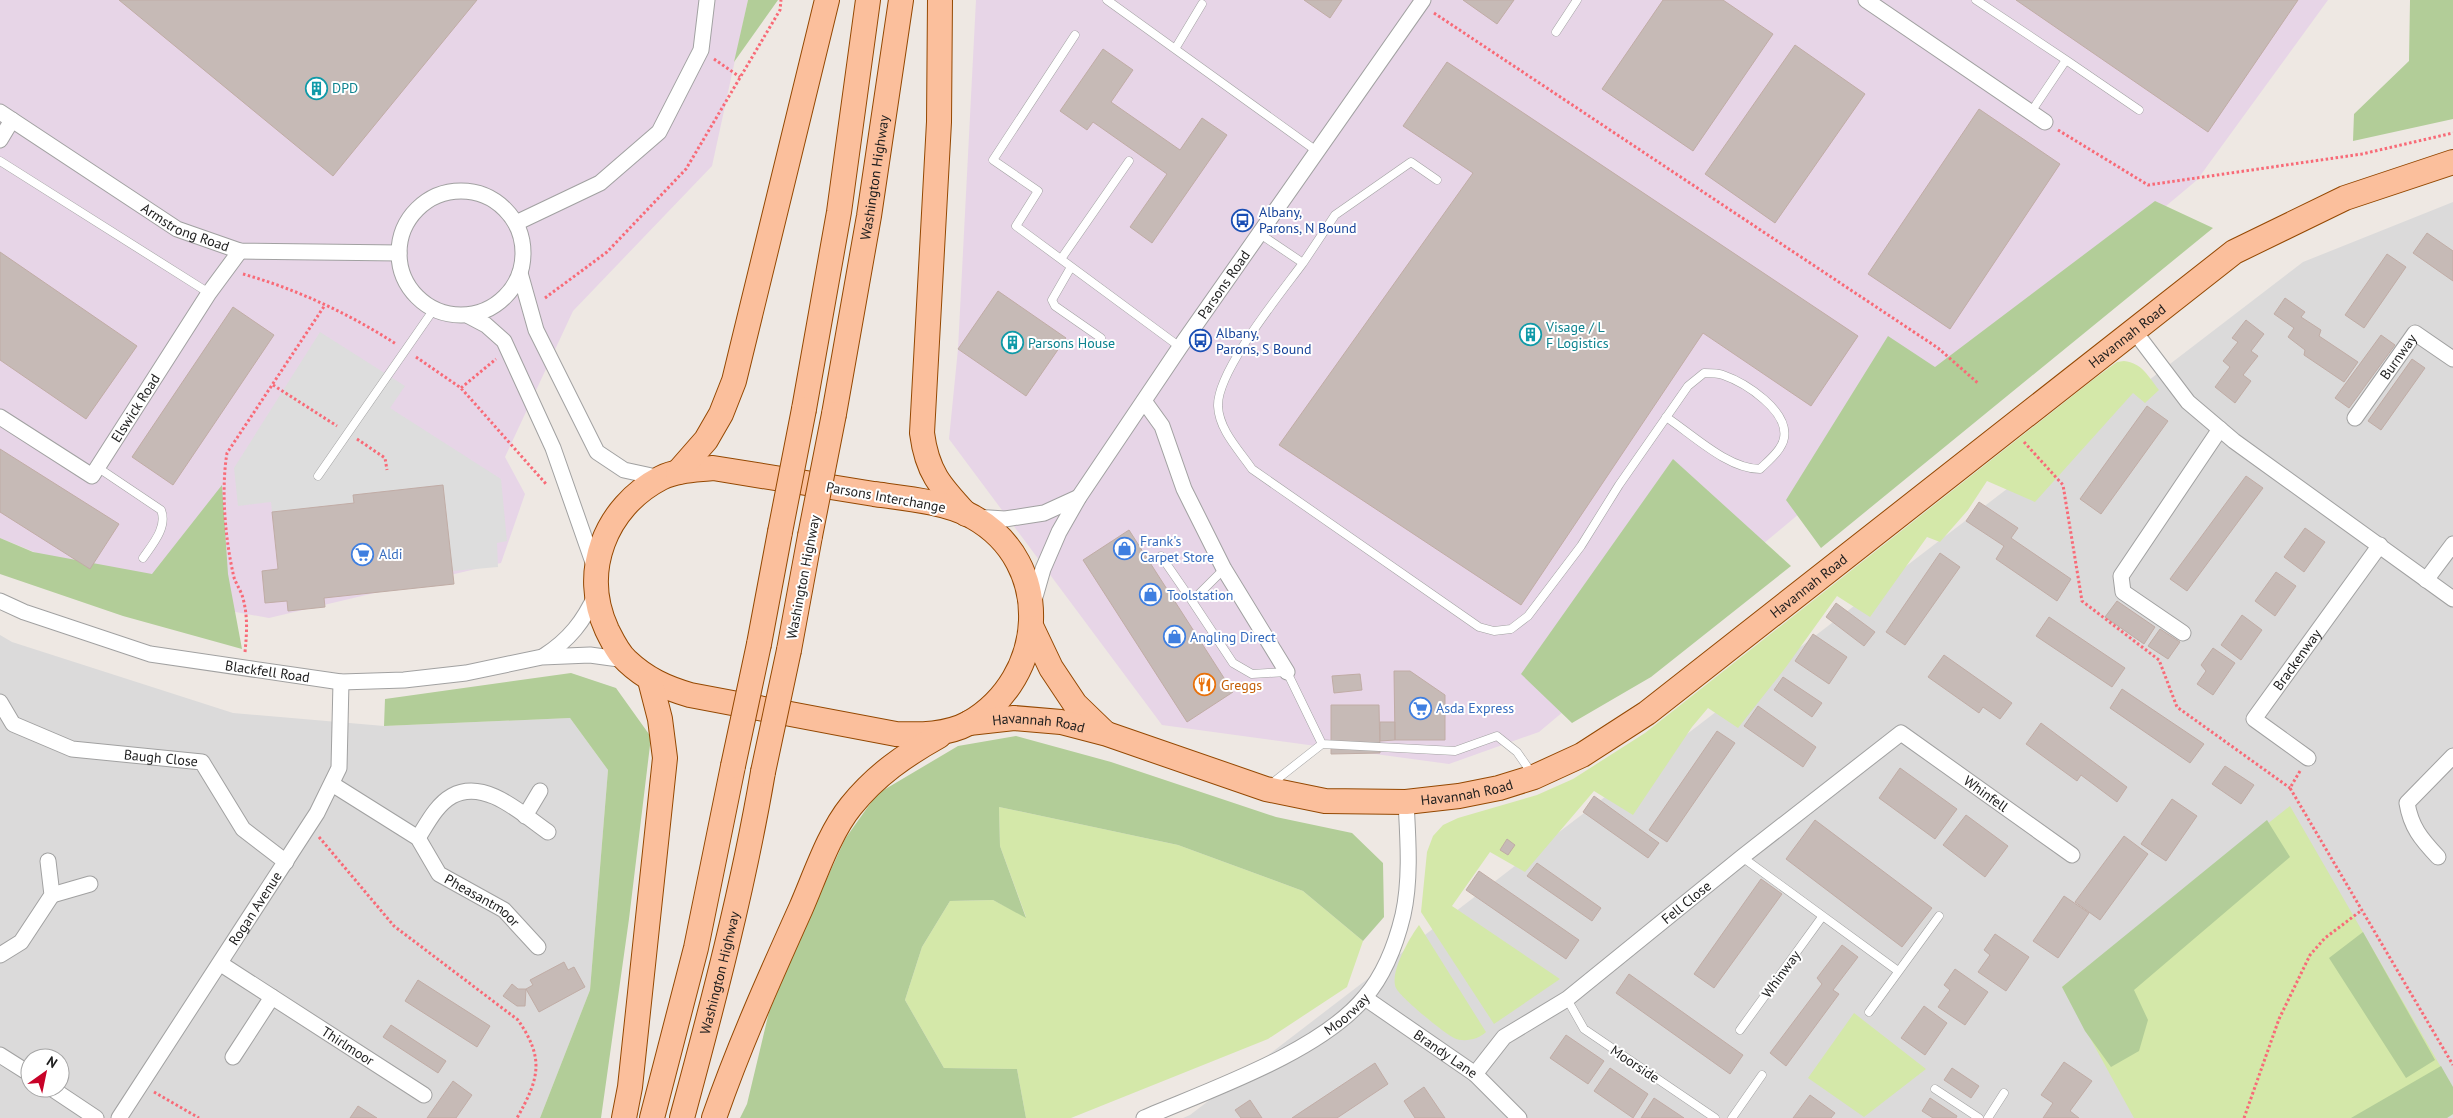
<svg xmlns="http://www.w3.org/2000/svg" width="2453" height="1118" viewBox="0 0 2453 1118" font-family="'PT Sans',sans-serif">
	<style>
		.residential { fill: #dbdada; fill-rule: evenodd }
		.industrial { fill: #e7d5e7 }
		.grass { fill: #d4e8a9 }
		.forest { fill: #b2cd98 }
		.parking { fill: #ddd }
		.building { fill: #c6bab6; stroke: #c0aca5 }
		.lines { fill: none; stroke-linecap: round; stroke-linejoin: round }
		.service-casing { stroke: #a1a1a1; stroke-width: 9 }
		.minor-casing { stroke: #a1a1a1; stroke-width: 17 }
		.primary-casing { stroke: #944802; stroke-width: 26 }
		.path { stroke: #f86a77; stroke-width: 3; stroke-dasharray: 2.5 2.5; stroke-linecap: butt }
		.service { stroke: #fff; stroke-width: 8 }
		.minor { stroke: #fff; stroke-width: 15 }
		.primary { stroke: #fbbf9c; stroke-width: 24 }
		.primary-bridge-casing { stroke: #944802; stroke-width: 26; stroke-linecap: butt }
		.primary-bridge { stroke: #fbbf9c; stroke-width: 24 }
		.labels { text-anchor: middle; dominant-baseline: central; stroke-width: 4; stroke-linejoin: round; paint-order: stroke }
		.culture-label { font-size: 14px; fill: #0d838f; stroke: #fff; text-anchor: start }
		.street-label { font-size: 14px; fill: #1d1d1d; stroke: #fff }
		.transit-label { font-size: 14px; fill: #164399; stroke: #fff; text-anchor: start }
		.shop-label { font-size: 14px; fill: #366cbe; stroke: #fff; text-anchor: start }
		.food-label { font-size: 14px; fill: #c56008; stroke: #fff; text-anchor: start }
	</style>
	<rect width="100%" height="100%" fill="#eee8e3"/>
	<path class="residential" d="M2453,202V1118H1183L1190,1115L2303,262Z
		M0,635L12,642L233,713L384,726L570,718L608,770L590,990L540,1118H0ZM30,1058H60V1088H30Z"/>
	<path class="industrial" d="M0,0H748L712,166L573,311L505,457L525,494L501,563L269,618L137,594L0,538Z
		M976,0H2328L2197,180L1539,732L1449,764L1162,725L949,439L958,349Z"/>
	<path class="grass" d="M2124,361C2142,363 2148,376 2159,390L2145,403L2133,393L2035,502L1987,481L1968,510L1940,542L1927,537L1870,617L1837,596L1786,667L1738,728L1708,708L1692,727L1633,815L1594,791L1525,872L1490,852L1452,906L1560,979L1494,1024L1421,912L1427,852L1433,836L1443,825L1458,818L1537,795L1573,779L1645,733L2094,379L2117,362Z
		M2290,806L2453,1088V1114L2447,1118H2134L2062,987Z
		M999,807L1178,845L1303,891L1363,941L1347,987L1268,1039L1071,1118H1026L1017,1069L944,1068L905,1000L922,947L950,901L993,900L1026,917L1000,846Z
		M1419,925L1486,1032C1479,1039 1464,1043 1454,1038C1444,1033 1401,998 1396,988C1389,973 1410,937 1419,925Z
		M1854,1013L1926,1069L1864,1117L1808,1078Z"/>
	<path class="forest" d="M748,0H778L734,62Z
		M2410,0H2453V119L2353,141L2354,114L2409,61Z
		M2155,201L2213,228L1821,548L1786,500L1888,336L1935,367Z
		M1673,459L1791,566L1651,677L1572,723L1521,674Z
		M222,485L228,574L242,649L123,616L0,574V538L33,552L152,574Z
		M571,673L616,688L651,737L629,919L601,1118H540L590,990L608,770L570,718L384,726L385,699Z
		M1016,736L1111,762L1276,817L1352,833L1383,863L1384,917L1363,941L1303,891L1178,845L999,807L1000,846L1026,918L993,900L950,901L922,947L905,1000L944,1068L1017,1069L1026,1118H740L747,1104L769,1012L799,940L845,839L877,794L958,746Z
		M2267,820L2290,857L2134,990L2148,1020L2139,1051L2111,1067L2085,1031L2062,987Z
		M2363,932L2435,1060L2406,1078L2329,958Z
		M2441,1066L2453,1087V1114L2447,1118H2351Z"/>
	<path class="parking" d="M320,332L405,386L390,408L501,479L507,541L497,543L498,567L452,571L442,485L354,495V503L272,512L271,502L238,506L234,468Z"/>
	<path class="building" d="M119,0H477L333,176Z
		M1304,0H1342L1330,18Z
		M1463,0H1514L1497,24Z
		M1663,0H1723L1773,34L1693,151L1602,89Z
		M2016,0H2298L2208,132Z
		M1795,45L1865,94L1775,223L1705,174Z
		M1103,49L1133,70L1111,102L1180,150L1202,118L1227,135L1152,243L1130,227L1167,174L1093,122L1087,130L1060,111Z
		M1447,62L1858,336L1811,406L1703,333L1521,605L1279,445L1473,173L1403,126Z
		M1979,109L2060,164L1950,329L1868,274Z
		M2427,233L2453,251V281L2413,253Z
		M0,252L137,346L86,419L0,360Z
		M2387,254L2406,267L2364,328L2345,315Z
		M998,291L1066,338L1026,396L958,349Z
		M2285,298L2305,312L2301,317L2321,330L2319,336L2358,362L2344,382L2304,355L2305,350L2288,337L2294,328L2274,314Z
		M233,307L274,335L173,485L132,457Z
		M2246,320L2264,334L2251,351L2258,356L2243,375L2251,381L2235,403L2215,387L2230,367L2223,361L2238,342L2232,338Z
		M2381,335L2395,345L2349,408L2335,398Z
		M2412,359L2425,368L2381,430L2368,421Z
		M2147,406L2168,421L2101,514L2080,499Z
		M0,449L119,524L90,569L0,512Z
		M2246,476L2263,488L2187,591L2170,579Z
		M443,485L454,584L324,598L325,607L288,611L287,601L265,603L262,571L278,569L272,512L354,503L353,495Z
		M1979,502L2018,528L2011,538L2071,579L2057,601L1996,559L2004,546L1966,521Z
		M2305,528L2325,542L2304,572L2284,557Z
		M1129,530L1233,692L1187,722L1083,560Z
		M1940,553L1960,567L1905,645L1886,632Z
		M2276,572L2296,586L2275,616L2255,601Z
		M2117,601L2155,627L2144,644L2105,617Z
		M1836,603L1875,632L1864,646L1826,617Z
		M2242,615L2262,630L2241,660L2221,645Z
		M2049,617L2125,668L2112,687L2036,636Z
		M2160,629L2180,642L2168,659L2148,646Z
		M1813,634L1847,657L1829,684L1795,661Z
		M2213,648L2235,663L2213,695L2197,684L2206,671L2201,665Z
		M1944,655L2012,703L2000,719L1983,707L1979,713L1928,677Z
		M1394,671H1410L1445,695V740H1395Z
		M1360,674L1362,690L1334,693L1332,676Z
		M1783,677L1822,703L1812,717L1774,690Z
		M2122,689L2204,744L2190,763L2110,708Z
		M1331,705H1379L1380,753L1331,754Z
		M1758,706L1816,747L1803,767L1744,726Z
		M1380,722H1395V740L1380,741Z
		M2041,723L2127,787L2117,802L2081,775L2077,781L2026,744Z
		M1717,731L1735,743L1667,842L1649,830Z
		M2225,766L2254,785L2241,804L2212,784Z
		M1900,768L1957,809L1935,839L1879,798Z
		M1594,796L1659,843L1648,858L1583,812Z
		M2172,799L2197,816L2166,861L2141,844Z
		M1966,815L2008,846L1985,877L1943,845Z
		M1815,820L1932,908L1902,947L1786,859Z
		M2124,836L2148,854L2100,920L2075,902Z
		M1507,839L1515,845L1508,855L1500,850Z
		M1537,863L1601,908L1592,921L1527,876Z
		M1479,871L1579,940L1566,959L1466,890Z
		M1761,879L1782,894L1714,988L1694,974Z
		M2064,896L2089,913L2058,958L2033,941Z
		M1995,934L2029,957L2006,991L1978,972L1990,955L1984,950Z
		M1842,945L1858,957L1833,990L1839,994L1786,1066L1770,1053L1822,984L1817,978Z
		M564,962L568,970L574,967L585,987L539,1012L526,989L533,985L530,980Z
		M1955,969L1988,992L1965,1025L1938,1007L1950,990L1944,985Z
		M1629,974L1743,1055L1730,1074L1616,993Z
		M418,980L490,1026L477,1047L405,1001Z
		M512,984L518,989H526L525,1006H517L503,996Z
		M1924,1006L1947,1023L1925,1055L1901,1038Z
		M391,1025L446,1061L438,1073L383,1037Z
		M1566,1035L1604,1061L1588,1084L1550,1058Z
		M2064,1062L2092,1081L2070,1111L2079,1118H2043L2053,1103L2041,1095Z
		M1375,1063L1388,1084L1337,1118H1292Z
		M1610,1068L1648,1094L1633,1118L1594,1091Z
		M1952,1068L1979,1086L1971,1098L1944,1080Z
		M453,1081L472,1095L456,1118H427Z
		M1424,1087L1445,1118H1415L1404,1101Z
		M1810,1095L1835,1113L1831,1118H1793Z
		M1654,1098L1684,1118H1641Z
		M1930,1098L1957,1116L1956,1118H1933L1922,1111Z
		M1250,1100L1262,1118H1241L1235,1110Z
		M358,1106L377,1118H350Z"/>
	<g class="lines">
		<defs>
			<path id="service" d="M1107,0L1318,152
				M1976,0L2066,60L2031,112
				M1556,32L1577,0
				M1075,35L993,160L1038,191L1016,226L1180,347
				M1175,49L1202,4
				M2066,60L2139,110
				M0,161L209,293
				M1260,234L1303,263C1281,293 1217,371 1218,406C1219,430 1239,450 1252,469L1479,627L1494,631L1511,629L1528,616L1581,546L1619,485L1688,386L1704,373C1710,373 1718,373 1723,375C1746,383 1789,411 1784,438C1782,450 1768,461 1760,469C1728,469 1693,435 1666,417
				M1061,259L1129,161
				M1303,263L1335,215L1411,162L1437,180
				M1071,267L1052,300L1055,306L1101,338
				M97,467L161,510C168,527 152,545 143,558
				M318,476L434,309
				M1161,556L1192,601
				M1224,569L1192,601L1233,663L1252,674L1287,672L1322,744
				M1271,784L1322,744L1455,751L1497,736L1517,752L1533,775
				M1742,857L1898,971
				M1567,999L1584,1029L1715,1118
				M1869,1012L1939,916
				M1740,1030L1822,917
				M1935,1089L1979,1118
				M1732,1118L1762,1075
				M1988,1118L2004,1093"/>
			<g id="minor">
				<path d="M1866,0L2045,122"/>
				<path id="s1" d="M0,112L177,229L240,251L399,253"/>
				<path d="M0,140L12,120"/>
				<circle cx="461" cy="253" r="62"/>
				<path d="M516,223L600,183L659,132L701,50L707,0"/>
				<path d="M520,273L536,330L597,452L624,470L661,478"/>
				<path d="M469,316L486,325L504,341L553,448L595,568"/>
				<path d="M2135,332L2188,402L2234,441L2453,599"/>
				<path d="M1144,401L1162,426L1184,489L1224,569L1287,672"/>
				<path id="s2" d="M0,417L92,476L209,293L240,251"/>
				<path id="s3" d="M2355,418L2415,333L2453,359"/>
				<path d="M974,517L1005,519L1044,513L1079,497"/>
				<path d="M2426,580L2453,544"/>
				<path id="s4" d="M0,601L24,612L150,654L341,682L404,680L466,673L542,657L590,655L626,660"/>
				<path id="s5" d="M1033,604L1043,569L1059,532L1079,497L1180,347L1423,0"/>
				<path d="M2183,633L2123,592L2121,576L2220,429"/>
				<path d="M544,656C569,640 584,621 596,594"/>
				<path id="s6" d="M0,702L13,724L72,749L202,762L243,829L286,862"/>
				<path id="s7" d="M2308,758L2254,719L2380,545"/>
				<path id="s8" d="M332,784L418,838L439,874L504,910L538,947"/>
				<path d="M525,816L540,791"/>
				<path d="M418,838C427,824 436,805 452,796C485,778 522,814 548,832"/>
				<path d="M2438,857C2421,839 2411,827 2407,803L2453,756"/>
				<path d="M52,895L90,884"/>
				<path d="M0,955L21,942L52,895L48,861"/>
				<path id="s9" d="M221,964L424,1095"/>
				<path id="s10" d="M1365,998L1475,1074L1519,1118"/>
				<path d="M0,1055L30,1074"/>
				<path d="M233,1057L272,997"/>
				<path id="s11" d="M1475,1074L1504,1037L1567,999L1742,857L1901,733L2072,855"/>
				<path d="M51,1088L96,1118"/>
				<path id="s12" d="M119,1118L317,813L339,768L341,682"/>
				<path id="s13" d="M1144,1118C1209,1090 1320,1052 1365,997C1384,975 1396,944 1403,915C1411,879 1408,839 1406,802"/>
			</g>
			<g id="primary">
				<path d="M940,0L939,122L922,433C927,472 940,486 966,514"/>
				<path d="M804,409L839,212L868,0"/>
				<path id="s14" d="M834,414L869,216L901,0"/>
				<path d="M713,468C766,477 820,485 874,494C903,498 948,502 973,517C1055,563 1047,678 969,723C947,735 920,735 896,734L690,695C666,688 646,679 627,661C618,653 612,640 607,630C580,572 605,507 661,478C677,470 696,470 713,468Z"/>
				<path d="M678,472L706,440L721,414L734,381L827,0"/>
				<path d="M1032,628L1051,668L1075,704L1104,732"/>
				<path d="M759,644L780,532"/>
				<path d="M789,650L810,536"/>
				<path id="s15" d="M969,723L1014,718L1061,722L1107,734L1266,789L1325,801L1406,802L1459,796L1499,788L1534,777L1582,755L1647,713L2234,252L2345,198L2453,162"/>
				<path d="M624,1118L630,1087L665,758L660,719L650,680"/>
				<path d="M652,1118L696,948L733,766"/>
				<path id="s16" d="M682,1118C713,1003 743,889 763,772"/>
				<path d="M714,1118C739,1046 770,977 801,908C815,876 829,833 851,806C876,775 905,755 939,736"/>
			</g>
		</defs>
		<use href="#service" class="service-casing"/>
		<use href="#minor" class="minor-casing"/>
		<use href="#primary" class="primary-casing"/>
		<path class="path" d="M1434,13L1938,348L1979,384
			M714,59L740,77
			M2058,130L2148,185L2362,154L2453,133
			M243,274C296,289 350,314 396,344
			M545,298L607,252L686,169L780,10L781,0
			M416,357L461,388L546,484
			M273,385L337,426
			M461,388L496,359
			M357,439L385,458L387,470
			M2024,442L2063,485L2082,601L2159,660L2177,707L2290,788
			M245,652C247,632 248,614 242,595C239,587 234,581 233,573C225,537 221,489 227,453L325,305
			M2300,771L2290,788L2453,1065
			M319,837L394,926L518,1020C545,1059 539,1079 517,1118
			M154,1092L199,1118
			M2244,1118L2279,1019L2310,955L2325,938L2362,910"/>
		<use href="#service" class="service"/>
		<use href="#minor" class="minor"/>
		<use href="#primary" class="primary"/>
		<defs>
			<path id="primary-bridge" d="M780,532L804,409
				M810,536L834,414
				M733,766L759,644
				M763,772L789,650"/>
		</defs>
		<use href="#primary-bridge" class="primary-bridge-casing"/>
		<use href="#primary-bridge" class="primary-bridge"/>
	</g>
	<defs>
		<symbol id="building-ring" viewBox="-11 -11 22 22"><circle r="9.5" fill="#fff" stroke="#0f9aa8" stroke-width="1.5"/><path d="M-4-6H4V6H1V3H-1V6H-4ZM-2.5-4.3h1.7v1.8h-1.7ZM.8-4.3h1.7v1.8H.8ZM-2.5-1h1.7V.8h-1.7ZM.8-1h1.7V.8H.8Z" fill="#0f9aa8"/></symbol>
		<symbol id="bus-ring" viewBox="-11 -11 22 22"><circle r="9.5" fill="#fff" stroke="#1a4fb4" stroke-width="1.5"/><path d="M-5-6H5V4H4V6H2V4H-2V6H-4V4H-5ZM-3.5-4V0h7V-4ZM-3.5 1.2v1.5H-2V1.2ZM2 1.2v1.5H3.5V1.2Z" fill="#1a4fb4"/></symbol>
		<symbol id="shop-ring" viewBox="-11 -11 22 22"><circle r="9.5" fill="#fff" stroke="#3f7fe0" stroke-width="1.5"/><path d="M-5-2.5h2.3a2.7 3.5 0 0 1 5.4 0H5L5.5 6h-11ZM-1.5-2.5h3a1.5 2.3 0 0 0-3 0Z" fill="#3f7fe0"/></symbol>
		<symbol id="supermarket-ring" viewBox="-11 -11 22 22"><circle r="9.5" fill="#fff" stroke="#3f7fe0" stroke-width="1.5"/><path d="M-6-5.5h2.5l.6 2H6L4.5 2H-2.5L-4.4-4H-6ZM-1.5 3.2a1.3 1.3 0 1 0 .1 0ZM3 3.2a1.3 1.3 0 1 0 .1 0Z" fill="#3f7fe0"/></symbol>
		<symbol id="restaurant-ring" viewBox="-11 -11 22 22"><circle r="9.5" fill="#fff" stroke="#e8710a" stroke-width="1.5"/><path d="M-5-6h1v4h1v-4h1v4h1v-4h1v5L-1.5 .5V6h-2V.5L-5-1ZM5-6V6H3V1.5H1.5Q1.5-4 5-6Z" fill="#e8710a"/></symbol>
	</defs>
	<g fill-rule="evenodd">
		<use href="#building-ring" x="304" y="76" width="25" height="25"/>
		<use href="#bus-ring" x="1230" y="208" width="25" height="25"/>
		<use href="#building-ring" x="1518" y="322" width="25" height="25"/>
		<use href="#bus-ring" x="1188" y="328" width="25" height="25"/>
		<use href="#building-ring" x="1000" y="330" width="25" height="25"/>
		<use href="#shop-ring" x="1112" y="536" width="25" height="25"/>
		<use href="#supermarket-ring" x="350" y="542" width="25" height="25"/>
		<use href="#shop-ring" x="1138" y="582" width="25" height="25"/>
		<use href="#shop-ring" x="1162" y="624" width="25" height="25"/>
		<use href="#restaurant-ring" x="1192" y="672" width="25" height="25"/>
		<use href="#supermarket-ring" x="1408" y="696" width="25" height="25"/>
	</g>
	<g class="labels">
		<g class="culture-label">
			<text x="332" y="88">DPD</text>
			<text x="1546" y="327">Visage / L<tspan x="1546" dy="16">F Logistics</tspan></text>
			<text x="1028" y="343">Parsons House</text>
		</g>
		<g class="street-label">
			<text stroke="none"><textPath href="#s14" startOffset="240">Washington Highway</textPath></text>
			<text stroke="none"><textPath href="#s1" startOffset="219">Armstrong Road</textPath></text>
			<text stroke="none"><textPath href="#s5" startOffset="374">Parsons Road</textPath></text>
			<text stroke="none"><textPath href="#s15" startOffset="1321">Havannah Road</textPath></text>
			<text stroke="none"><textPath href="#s3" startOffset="75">Burnway</textPath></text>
			<text stroke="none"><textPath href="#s2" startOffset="190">Elswick Road</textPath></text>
			<text transform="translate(886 497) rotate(10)">Parsons Interchange</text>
			<text transform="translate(803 577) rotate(-79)">Washington Highway</text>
			<text stroke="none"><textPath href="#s15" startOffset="916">Havannah Road</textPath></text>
			<text stroke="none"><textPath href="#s7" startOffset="140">Brackenway</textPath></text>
			<text stroke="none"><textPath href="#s4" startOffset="278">Blackfell Road</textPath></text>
			<text stroke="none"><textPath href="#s15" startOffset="70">Havannah Road</textPath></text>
			<text stroke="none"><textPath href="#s6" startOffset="179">Baugh Close</textPath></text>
			<text stroke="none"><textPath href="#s15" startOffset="511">Havannah Road</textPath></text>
			<text stroke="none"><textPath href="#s11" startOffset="652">Whinfell</textPath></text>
			<text stroke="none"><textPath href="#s8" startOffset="194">Pheasantmoor</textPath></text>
			<text stroke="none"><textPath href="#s11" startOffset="274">Fell Close</textPath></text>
			<text stroke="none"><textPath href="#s12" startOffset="250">Rogan Avenue</textPath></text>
			<text stroke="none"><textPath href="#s16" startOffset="150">Washington Highway</textPath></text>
			<text transform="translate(1781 974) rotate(-54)">Whinway</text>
			<text stroke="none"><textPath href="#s13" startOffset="229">Moorway</textPath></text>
			<text stroke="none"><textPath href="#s9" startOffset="151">Thirlmoor</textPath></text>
			<text stroke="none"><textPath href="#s10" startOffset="98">Brandy Lane</textPath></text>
			<text transform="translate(1635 1064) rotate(34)">Moorside</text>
		</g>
		<g class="transit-label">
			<text x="1259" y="212">Albany,<tspan x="1259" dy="16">Parons, N Bound</tspan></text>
			<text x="1216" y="333">Albany,<tspan x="1216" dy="16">Parons, S Bound</tspan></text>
		</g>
		<g class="shop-label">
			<text x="1140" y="541">Frank's<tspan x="1140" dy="16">Carpet Store</tspan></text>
			<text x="379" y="554">Aldi</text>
			<text x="1167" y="595">Toolstation</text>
			<text x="1190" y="637">Angling Direct</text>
			<text x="1436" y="708">Asda Express</text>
		</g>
		<g class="food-label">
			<text x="1221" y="685">Greggs</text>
		</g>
	</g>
	<g transform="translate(45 1073) rotate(33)"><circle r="24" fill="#ffffff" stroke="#a5a5a5"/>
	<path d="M0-4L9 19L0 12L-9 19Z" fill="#c80228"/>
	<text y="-8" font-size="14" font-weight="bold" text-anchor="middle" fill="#1d1d1d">N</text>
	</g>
</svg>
